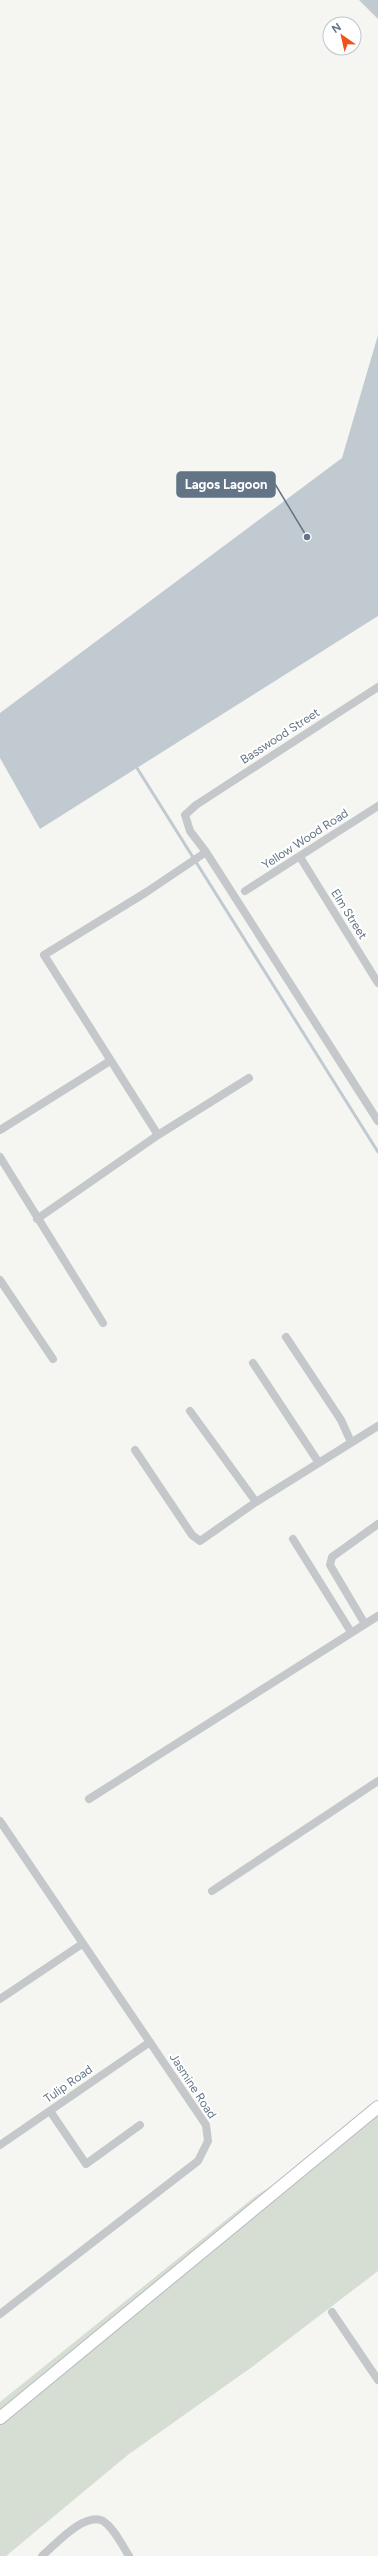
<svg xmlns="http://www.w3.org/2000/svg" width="378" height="2556" viewBox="0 0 378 2556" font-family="Figtree,sans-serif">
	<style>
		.green { fill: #d6ddd2 }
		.water { fill: #c0cad0 }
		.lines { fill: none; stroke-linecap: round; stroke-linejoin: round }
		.stream { stroke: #c0cad0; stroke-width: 3 }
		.secondary-casing { stroke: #b6bbc0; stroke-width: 14 }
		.street { stroke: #c4c8cb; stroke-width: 8 }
		.secondary { stroke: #fff; stroke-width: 12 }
		.labels { text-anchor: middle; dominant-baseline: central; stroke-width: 4; stroke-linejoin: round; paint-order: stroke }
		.street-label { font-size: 12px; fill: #627485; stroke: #fff }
		.leader { fill: none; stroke: #627485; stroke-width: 1.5 }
		.callout-dot { fill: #627485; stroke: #fff; stroke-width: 1.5 }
		.callout { fill: #627485; stroke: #627485; stroke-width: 1.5 }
		.callout-label { font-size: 13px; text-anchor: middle; font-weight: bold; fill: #fff }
	</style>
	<rect width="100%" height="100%" fill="#f5f6f1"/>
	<path class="green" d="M378,2109V2271L252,2367L129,2454L6,2556H0V2402L257,2195L320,2156Z"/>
	<path class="water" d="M359,0H378V19Z
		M378,335V616L40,829L0,758V713L342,458Z"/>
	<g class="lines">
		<path class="stream" d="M137,768L378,1152"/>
		<defs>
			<path id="secondary" d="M0,2418L378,2107"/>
		</defs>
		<use href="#secondary" class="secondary-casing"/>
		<path class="street" d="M378,687L196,805L185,815L190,831L206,852L378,1121
			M300,857L378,983
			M245,891L378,806
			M0,1130L110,1061
			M158,1135L44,955L145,893L206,852
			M0,1157L103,1323
			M37,1219L158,1135L249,1078
			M0,1280L53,1359
			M286,1337L341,1420L351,1442
			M253,1363L319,1463
			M190,1411L256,1502
			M135,1450L192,1535L200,1541L256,1502L378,1426
			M293,1539L351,1632
			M365,1624L330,1565L332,1557L378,1524
			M89,1799L378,1616
			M0,1821L206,2125L208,2141L198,2161L0,2314
			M212,1891L378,1781
			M0,1999L82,1944
			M50,2111L86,2164L140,2125
			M0,2145L150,2042
			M332,2312L378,2380
			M42,2556C55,2545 85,2511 103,2521C114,2528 122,2545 129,2556"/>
		<use href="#secondary" class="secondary"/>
	</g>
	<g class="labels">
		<g class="street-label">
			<text transform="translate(280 736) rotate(-33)">Basswood Street</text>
			<text transform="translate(305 839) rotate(-33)">Yellow Wood Road</text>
			<text transform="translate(349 914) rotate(58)">Elm Street</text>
			<text transform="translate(68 2084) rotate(-35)">Tulip Road</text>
			<text transform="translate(193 2086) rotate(57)">Jasmine Road</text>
		</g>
	</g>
	<path class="leader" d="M307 537L275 484"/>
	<circle class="callout-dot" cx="307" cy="537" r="4"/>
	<rect class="callout" x="177" y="472" width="98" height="25" rx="4"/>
	<g class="callout-label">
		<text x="226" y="489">Lagos Lagoon</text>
	</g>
	<g transform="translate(342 36) rotate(326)"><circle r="19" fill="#ffffff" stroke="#c0c7ce"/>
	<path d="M0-3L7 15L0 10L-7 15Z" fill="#ef5318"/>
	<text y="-6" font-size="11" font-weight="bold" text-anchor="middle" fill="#627485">N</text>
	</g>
</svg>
